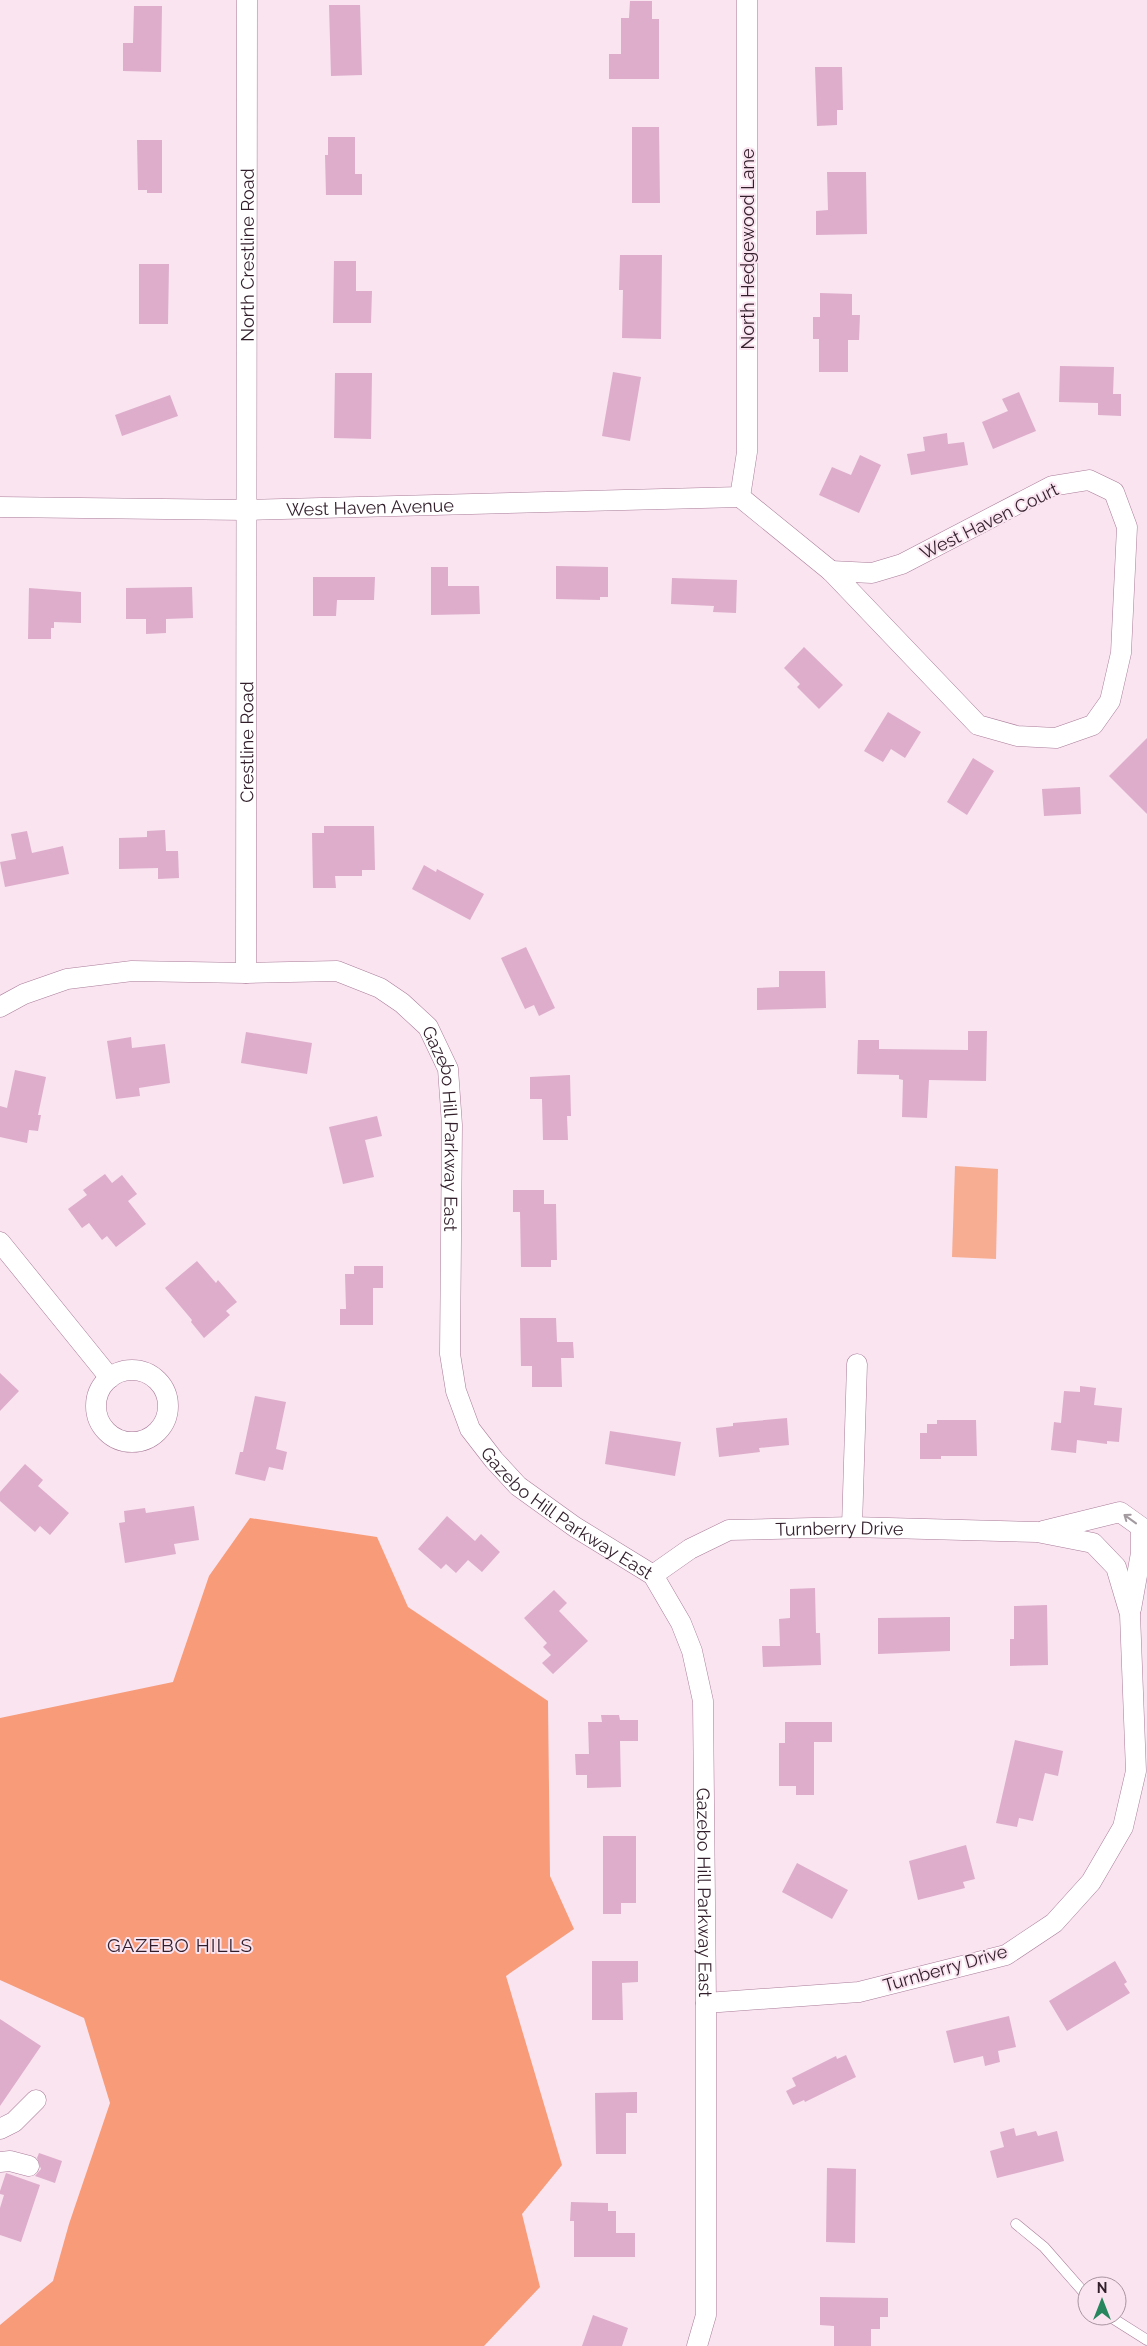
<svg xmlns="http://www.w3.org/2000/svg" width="1147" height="2346" viewBox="0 0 1147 2346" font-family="Raleway,sans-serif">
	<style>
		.green { fill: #f7ad92 }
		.forest { fill: #f79b79 }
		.building { fill: #deadcb }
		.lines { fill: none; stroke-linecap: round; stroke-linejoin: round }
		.lane-casing { stroke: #aa7c99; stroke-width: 11 }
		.street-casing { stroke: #aa7c99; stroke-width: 21 }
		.lane { stroke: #fff; stroke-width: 10 }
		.street { stroke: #fff; stroke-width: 20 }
		.oneway { stroke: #a29a9f }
		.labels { text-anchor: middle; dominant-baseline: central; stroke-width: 4; stroke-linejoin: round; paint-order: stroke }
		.street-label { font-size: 18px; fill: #311e2a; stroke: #f9e4f0 }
		.neighbourhood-label { font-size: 19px; letter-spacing: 1px; fill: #311e2a; stroke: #f9e4f0 }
	</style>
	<rect width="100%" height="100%" fill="#f9e4f0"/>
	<path class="green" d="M955,1166L998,1169L996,1259L952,1257Z"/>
	<path class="forest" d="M250,1518L377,1537L408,1607L548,1701L550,1876L574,1929L506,1976L562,2165L522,2214L540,2287L484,2346H0V2325L53,2281L69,2224L110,2103L84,2018L0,1980V1718L173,1682L209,1576Z"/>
	<path class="building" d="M630,1H652V19H659V79H609V54H621V18H629Z
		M329,5H360L362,75L331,76Z
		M134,6H162L161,72L123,71V43H133Z
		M815,67H842L843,110H837V125L817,126Z
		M632,127H659L660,203H632Z
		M328,137H355V174H362V195H326L325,155H328Z
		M137,140H162V193H147V190H138Z
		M827,172H866L867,234L816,235V211L828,210Z
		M620,255H662L661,339L622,338L623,290H619Z
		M334,261H356V291H372L371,323H333Z
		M139,264H169L168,324H139Z
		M820,293L852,294V315H860L859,340H848V372H819V339H813V317H820Z
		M1060,366L1114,367L1113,394H1121V416L1098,415V403L1059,402Z
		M613,372L641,377L630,441L602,436Z
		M335,373H372L371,439L334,438Z
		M1019,392L1036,431L993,449L982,422L1008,411L1002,399Z
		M170,395L178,416L122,436L115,415Z
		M947,433L948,444L964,442L968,465L911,475L907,454L925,451L923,437Z
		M860,455L881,465L859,513L819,495L832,467L851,475Z
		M556,566L608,567V597H600V600L556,599Z
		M431,567H448V586H479L480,614L431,615Z
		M313,577H375L374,600H337L336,616H313Z
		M672,578L737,580L736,613L713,612L714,606L671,604Z
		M192,587L193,618L166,619V633L146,634V619H126V588Z
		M29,588L81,592V623L54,622V628H51V639H28Z
		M804,647L843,685L819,709L797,687L800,684L784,668Z
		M888,712L921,732L905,758L891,749L883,762L864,751Z
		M1147,738V814L1109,776Z
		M973,758L994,771L967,815L947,802Z
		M1080,787L1081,814L1044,816L1042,789Z
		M324,826H374L375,870H362V876H335L336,888H313L312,833H324Z
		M165,830L166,851H178L179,878L158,879V868L119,869V838L147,837V831Z
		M27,831L32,853L63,846L69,874L5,887L0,862L16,859L11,834Z
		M424,865L436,872L437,869L484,894L470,920L412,889Z
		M526,947L555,1008L539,1016L534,1005L525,1009L501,958Z
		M779,971H825L826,1008L757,1010V988L779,987Z
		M968,1031H987L986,1081L929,1080L927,1118L902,1117L903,1080L899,1079V1075L857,1074L858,1040H879V1049L968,1050Z
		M246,1032L312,1043L307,1074L241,1063Z
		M131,1037L132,1048L165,1044L170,1083L139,1088L140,1096L116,1099L107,1041Z
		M15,1070L46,1077L38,1115H41L38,1131L29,1130L27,1143L0,1137V1106L7,1108Z
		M570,1075L571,1116H567L568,1140H543L542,1099H530V1077Z
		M377,1116L382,1136L365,1140L374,1177L343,1184L329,1127Z
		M105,1174L112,1183L122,1175L137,1194L128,1201L146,1224L116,1247L107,1236L102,1240L89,1223L82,1228L68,1209L87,1195L83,1190Z
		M513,1190H544V1204H556L557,1260H551V1267H521L520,1212H513Z
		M197,1261L216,1283L218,1280L237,1302L226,1311L230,1315L204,1338L191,1322L192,1320L165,1288Z
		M354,1266H383V1288H373V1325H340V1309H346L345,1274H354Z
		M520,1318H556L557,1342H573L574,1358H561L562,1387H532V1366H521Z
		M0,1373L19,1391L0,1411Z
		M1080,1386L1096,1388L1094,1405L1122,1408L1119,1442L1107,1441V1444L1077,1440L1076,1453L1051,1450L1054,1422L1061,1423L1064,1391L1080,1392Z
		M255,1396L286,1402L276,1449L287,1452L283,1470L269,1467L265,1481L235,1474L240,1452H243Z
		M787,1418L789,1445L759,1448L760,1452L719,1457L716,1428L733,1426V1423Z
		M937,1420H976L977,1456H941V1459H920V1433H927V1424H937Z
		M610,1431L681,1442L675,1476L605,1464Z
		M25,1464L43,1480L38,1486L69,1513L50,1535L40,1526L35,1532L0,1501V1492Z
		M194,1506L199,1540L174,1544L176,1554L125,1563L119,1523L125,1522L124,1511L145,1508L146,1513Z
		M447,1516L475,1541L481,1534L500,1552L482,1572L468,1560L456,1573L446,1564L441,1569L418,1549Z
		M815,1588L816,1633H820L821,1665L763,1667L762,1646H780L779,1619L790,1618V1589Z
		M554,1590L567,1603L559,1611L588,1641L553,1674L542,1663L551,1655L543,1647L547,1643L524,1618Z
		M1047,1605L1048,1665L1010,1666V1639H1014V1606Z
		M950,1617V1651L878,1654V1618Z
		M601,1715H619L620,1720H638V1741H620L621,1787L587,1788V1775H576L575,1754H589L588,1722H602Z
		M785,1722H832V1742H814V1795H796V1786H779V1743H785Z
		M1015,1740L1063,1751L1058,1776L1045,1773L1033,1821L1019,1818L1017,1827L996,1823Z
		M603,1836H636V1903H621V1914H603Z
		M966,1845L975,1879L963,1882L965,1888L918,1900L909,1861Z
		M797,1863L848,1890L832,1919L782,1892Z
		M592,1961H638V1982L622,1983L623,2020H592Z
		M1115,1961L1127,1982L1124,1984L1130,1993L1067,2031L1049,2001Z
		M1009,2016L1016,2047L998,2051L1000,2062L985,2066L983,2056L954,2063L946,2031Z
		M0,2019L41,2046L0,2106Z
		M846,2055L856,2077L805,2102L804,2100L793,2105L786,2091L796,2086L792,2078L836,2056L837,2059Z
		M637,2092V2113H626V2154H596L595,2093Z
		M1014,2128L1016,2136L1036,2131L1038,2136L1057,2131L1064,2161L997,2178L990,2151L1004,2147L1000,2132Z
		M39,2153L62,2161L55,2183L35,2176L41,2169L37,2158Z
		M827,2168L856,2169L855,2243L826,2242Z
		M6,2173L40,2185L21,2242L0,2235V2208L4,2195L0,2194V2191Z
		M571,2202L608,2203V2211H616V2233H635V2257H574V2221H570Z
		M820,2297L888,2298V2317H880V2329H871V2346H834V2326L820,2325Z
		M593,2315L628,2328L622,2346H582Z"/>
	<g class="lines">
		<defs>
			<path id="lane" d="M1016,2224L1044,2247L1087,2296
				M1109,2316L1147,2340"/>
			<g id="street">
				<path d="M1089,480L1114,492L1127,527L1121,653L1110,701L1093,725L1056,738L1017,736L978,725L831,571L872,573L902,564L1052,486Z"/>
				<path d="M740,497L747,452V0"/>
				<path d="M740,497L831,571"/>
				<path id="s1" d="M0,507L246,510L740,497"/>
				<path id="s2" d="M246,973L247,0"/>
				<path id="s3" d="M0,1007L24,994L67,979L132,971L246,973L337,971L380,988L402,1003L428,1027L448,1069L452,1125L450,1354L456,1391L470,1429L494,1460L518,1486L575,1527L653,1575L681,1623L692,1651L703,1701L706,2003V2315L697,2346"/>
				<path d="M0,1242L110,1378"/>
				<circle cx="132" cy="1406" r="36"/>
				<path d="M852,1527L857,1364"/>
				<path d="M1043,1531L1120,1512L1141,1527V1553L1131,1609"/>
				<path id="s4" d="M653,1575L690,1549L729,1530L852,1527L1037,1532L1093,1543L1116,1567L1130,1614L1136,1771L1123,1827L1091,1882L1054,1923L1006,1955L859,1992L706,2003"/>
				<path d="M0,2129L14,2122L36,2100"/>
				<path d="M0,2162L10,2161L29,2166"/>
			</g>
		</defs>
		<use href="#lane" class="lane-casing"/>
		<use href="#street" class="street-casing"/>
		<use href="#lane" class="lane"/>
		<use href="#street" class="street"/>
	</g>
	<defs><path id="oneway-shaft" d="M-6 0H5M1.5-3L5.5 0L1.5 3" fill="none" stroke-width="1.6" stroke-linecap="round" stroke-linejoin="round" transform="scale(1.25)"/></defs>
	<use class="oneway" href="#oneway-shaft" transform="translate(1130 1519) rotate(-144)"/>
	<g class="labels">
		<g class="street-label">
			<text transform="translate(747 249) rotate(-90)">North Hedgewood Lane</text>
			<text stroke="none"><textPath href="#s2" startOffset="718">North Crestline Road</textPath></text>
			<text stroke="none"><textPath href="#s1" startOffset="370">West Haven Avenue</textPath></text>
			<text transform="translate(989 521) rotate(-26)">West Haven Court</text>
			<text stroke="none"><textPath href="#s2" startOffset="231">Crestline Road</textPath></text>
			<text stroke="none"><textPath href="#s3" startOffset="556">Gazebo Hill Parkway East</textPath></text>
			<text stroke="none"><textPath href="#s3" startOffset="991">Gazebo Hill Parkway East</textPath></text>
			<text stroke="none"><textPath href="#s4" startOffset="199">Turnberry Drive</textPath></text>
			<text stroke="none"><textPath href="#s3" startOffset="1426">Gazebo Hill Parkway East</textPath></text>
			<text transform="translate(945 1968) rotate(-16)">Turnberry Drive</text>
		</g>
		<g class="neighbourhood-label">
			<text x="180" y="1945">GAZEBO HILLS</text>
		</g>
	</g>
	<g transform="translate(1102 2301)"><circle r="24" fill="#f9e4f0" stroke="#a995a1"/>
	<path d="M0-4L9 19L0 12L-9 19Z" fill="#27865e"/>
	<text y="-8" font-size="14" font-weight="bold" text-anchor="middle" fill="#311e2a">N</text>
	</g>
</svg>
